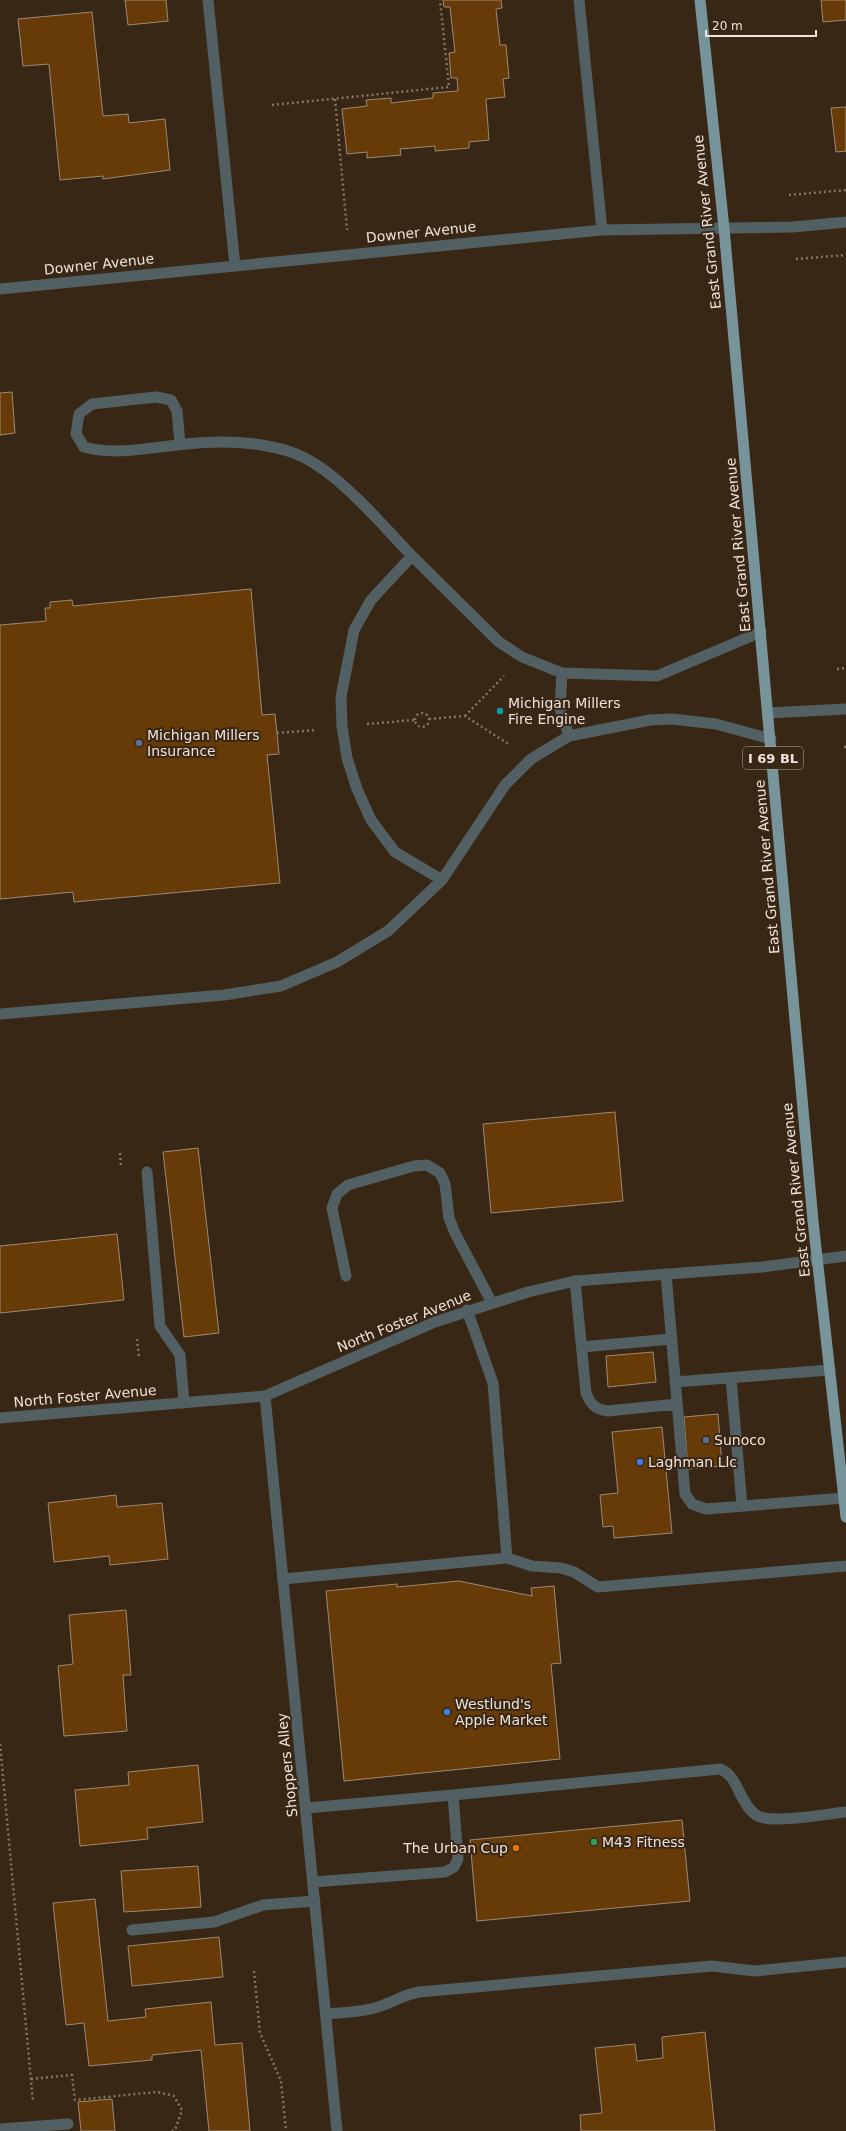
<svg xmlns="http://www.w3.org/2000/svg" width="846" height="2131" viewBox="0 0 846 2131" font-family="'DejaVu Sans',sans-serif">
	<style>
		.building { fill: #673b08; stroke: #9f8975 }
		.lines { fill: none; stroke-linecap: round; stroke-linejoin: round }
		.path { stroke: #857566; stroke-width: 2.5; stroke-dasharray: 2 3; stroke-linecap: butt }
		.service { stroke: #526063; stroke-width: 11 }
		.minor { stroke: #526063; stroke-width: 11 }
		.primary { stroke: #77949a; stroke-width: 11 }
		.culture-dot { fill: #0f9aa8; stroke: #392716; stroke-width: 1.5 }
		.service-dot { fill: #5c6f8a; stroke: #392716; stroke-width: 1.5 }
		.shop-dot { fill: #3f7fe0; stroke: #392716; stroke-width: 1.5 }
		.leisure-dot { fill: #2e9e5b; stroke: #392716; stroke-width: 1.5 }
		.food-dot { fill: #e8710a; stroke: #392716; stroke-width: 1.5 }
		.labels { text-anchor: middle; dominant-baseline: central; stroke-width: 4; stroke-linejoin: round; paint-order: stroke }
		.shield { fill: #392716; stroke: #b8aa9e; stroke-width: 1 }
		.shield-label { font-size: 13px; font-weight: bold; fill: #efe2d8 }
		.street-label { font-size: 14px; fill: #efe2d8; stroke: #392716 }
		.poi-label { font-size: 14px; fill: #efe2d8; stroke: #392716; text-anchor: start }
	</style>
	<rect width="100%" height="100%" fill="#392716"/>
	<path class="building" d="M125,0H166L168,21L128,25Z
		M443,0H501L502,8L496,9L500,45H506L509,78L503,79L505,97L486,99L489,140L469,142V148L435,151V146L400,149L401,155L367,158V152L347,154L342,109L367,106L366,100L391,98V103L433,98V93L458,91L457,78H451L449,53L455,52L450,7H444Z
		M821,0H846V20L823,22Z
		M92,12L103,116L128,114L129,123L165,119L170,170L103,179V176L60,180L49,64L23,66L18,19Z
		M846,107V151L836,152L831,108Z
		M12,392L15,433L0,435V393Z
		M251,589L262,715L275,714L277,733L279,754L267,755L280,883L74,902L73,892L0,899V625L46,621L45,608H50V602L72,600L73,606Z
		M615,1112L623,1201L491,1213L483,1124Z
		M198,1148L219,1333L184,1337L163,1152Z
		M117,1234L124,1300L0,1313V1246Z
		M653,1352L656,1382L608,1387L606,1356Z
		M718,1414L722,1466L688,1469L684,1417Z
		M662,1427L672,1533L614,1538L613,1526L603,1527L600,1495L618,1493L612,1432Z
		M116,1495L117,1507L162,1503L168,1559L110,1565L109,1556L54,1562L48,1503Z
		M459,1581L532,1596L531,1588L554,1586L561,1663L551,1664L560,1759L344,1781L326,1591L397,1584V1587Z
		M126,1610L131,1675H123L127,1731L64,1736L58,1666L73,1664L69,1615Z
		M198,1765L203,1822L147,1828L148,1839L80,1846L75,1790L129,1785L128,1772Z
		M682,1820L690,1901L477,1921L470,1840Z
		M198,1866L201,1907L124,1912L121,1871Z
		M95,1899L108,2021L146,2017L145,2009L211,2002L215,2045L242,2043L250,2131H209L201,2050L152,2055V2060L89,2066L84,2023L66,2025L53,1903Z
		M219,1937L223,1977L132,1986L128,1946Z
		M705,2032L715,2131H581L580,2115L602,2113L595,2048L635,2044L637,2061L663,2058L662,2037Z
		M112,2099L115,2131H81L78,2102Z"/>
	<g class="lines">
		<path class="path" d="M335,99L347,230
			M272,105L449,87L440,0
			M789,195L846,190
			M796,259L846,255
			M837,669L846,668
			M415 720a7 7 0 1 1 14 0a7 7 0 1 1-14 0Z
			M465,716L504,676
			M429,719L465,716L510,745
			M367,724L414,720
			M277,733L316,730
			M844,747H846
			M120,1153L121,1167
			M137,1339L139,1358
			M0,1744L33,2102
			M254,1971L260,2033L281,2081L286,2131
			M31,2079L72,2075L75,2100L157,2092L174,2096L182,2110L175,2130L171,2131"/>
		<path class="service" d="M180,444L177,411L171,400L156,397L92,404L79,414L76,434L84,447C114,456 155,447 186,444C222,440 257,441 291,452C335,467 380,523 412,556
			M761,632L657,676L562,673L522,657L499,642L412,556L371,600L354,630L341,697L342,726L347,758L357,789L371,820L395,852L442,880L505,785L531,759L569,736L650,720L672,719L716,724L771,739
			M562,673L560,709L569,736
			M0,1014L224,995L281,986L337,962L388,931L442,880
			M147,1172L160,1326L180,1355L184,1403
			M666,1274L685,1494L692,1504L706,1509L844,1498
			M346,1276L332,1208L337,1194L348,1185L414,1166L427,1165L440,1173L445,1184L449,1218L455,1233L492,1303
			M575,1281L586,1393C591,1405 595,1409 608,1411L677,1404
			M582,1347L671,1339
			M731,1378L742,1506
			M675,1382L830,1370
			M507,1558L532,1566L561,1568L574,1572L598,1587L846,1566
			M283,1579L507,1558L493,1383L467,1310
			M453,1795L720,1769C732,1773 736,1786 742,1797C746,1804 751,1814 760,1817C778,1823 825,1814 846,1812
			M307,1808L453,1795L458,1859L454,1867L445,1872L313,1882
			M132,1930L214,1922L263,1905L315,1901
			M327,2014C346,2012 368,2012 386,2004C399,1999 404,1995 419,1992L712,1966L755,1971L846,1962
			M0,2129L68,2124"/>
		<path class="minor" d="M208,0L235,266
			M579,0L602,230
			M0,289L602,230L793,227L846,222
			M768,713L846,709
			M265,1396L337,2131
			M0,1418L265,1396L435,1322L528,1292L575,1281L762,1267L846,1256"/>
		<path class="primary" d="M700,0L724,228L813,1221L846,1517"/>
	</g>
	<circle class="culture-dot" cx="500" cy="711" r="4"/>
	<g class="service-dot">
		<circle cx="139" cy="743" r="4"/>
		<circle cx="706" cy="1440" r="4"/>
	</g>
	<g class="shop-dot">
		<circle cx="640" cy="1462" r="4"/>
		<circle cx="447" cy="1712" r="4"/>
	</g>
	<circle class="leisure-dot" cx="594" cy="1842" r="4"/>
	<circle class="food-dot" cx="516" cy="1848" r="4"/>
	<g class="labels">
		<rect class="shield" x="743" y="747" width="60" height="22" rx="3"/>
		<g class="shield-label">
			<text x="773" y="758">I 69 BL</text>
		</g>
		<g class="street-label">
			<text transform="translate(707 222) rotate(-96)">East Grand River Avenue</text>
			<text transform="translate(421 232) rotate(-6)">Downer Avenue</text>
			<text transform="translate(99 264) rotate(-6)">Downer Avenue</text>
			<text transform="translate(738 545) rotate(-95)">East Grand River Avenue</text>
			<text transform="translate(767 867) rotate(-95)">East Grand River Avenue</text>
			<text transform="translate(796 1190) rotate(-96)">East Grand River Avenue</text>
			<text transform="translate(404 1321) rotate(-22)">North Foster Avenue</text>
			<text transform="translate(85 1396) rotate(-5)">North Foster Avenue</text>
			<text transform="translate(287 1765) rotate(-96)">Shoppers Alley</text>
		</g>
		<g class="poi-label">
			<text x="508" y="703">Michigan Millers<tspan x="508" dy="16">Fire Engine</tspan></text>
			<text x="147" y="735">Michigan Millers<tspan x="147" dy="16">Insurance</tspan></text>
			<text x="714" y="1440">Sunoco</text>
			<text x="648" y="1462">Laghman Llc</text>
			<text x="455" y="1704">Westlund's<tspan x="455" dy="16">Apple Market</tspan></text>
			<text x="602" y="1842">M43 Fitness</text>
			<text x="508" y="1848" text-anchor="end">The Urban Cup</text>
		</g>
	</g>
	<path d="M706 30v6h110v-6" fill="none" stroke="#efe2d8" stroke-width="2"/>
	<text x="712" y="30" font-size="12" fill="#efe2d8" stroke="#392716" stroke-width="3" paint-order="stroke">20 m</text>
</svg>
